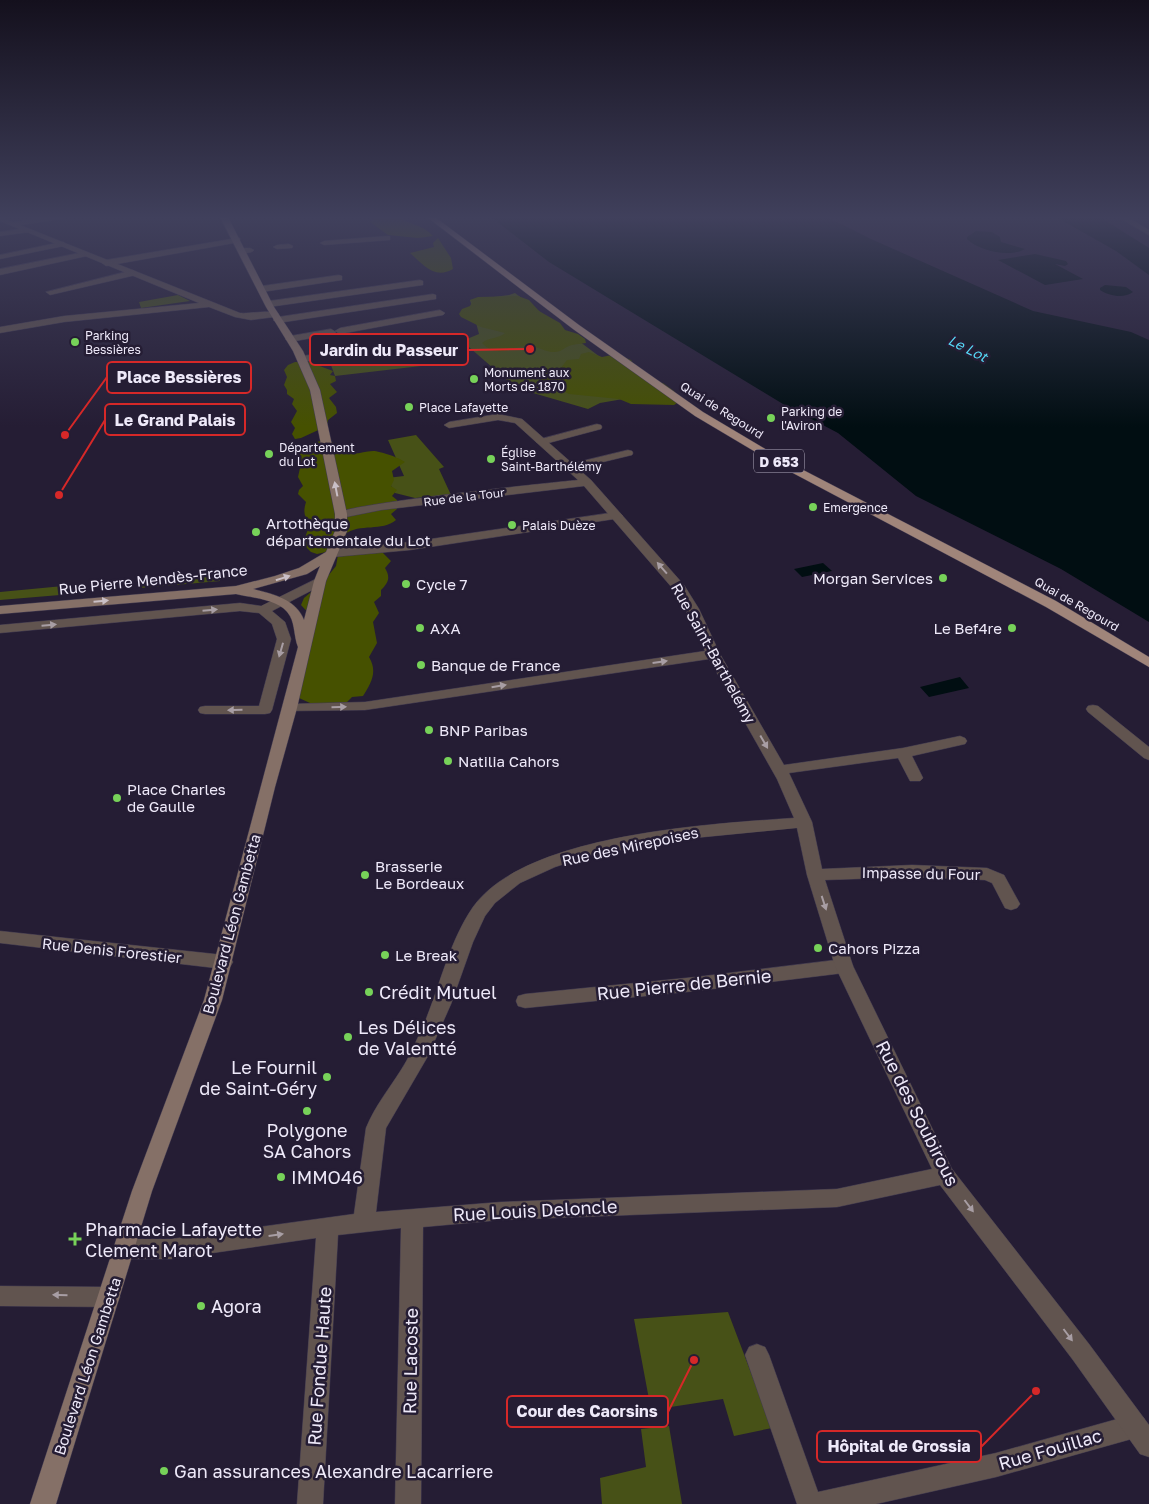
<svg xmlns="http://www.w3.org/2000/svg" width="1149" height="1504" viewBox="0 0 1149 1504" font-family="'Golos Text',sans-serif">
	<style>
		.green { fill: #475117 }
		.forest { fill: #465100 }
		.water { fill: #010e12 }
		.lines { fill: none; stroke-linecap: round; stroke-linejoin: round }
		.service-casing { stroke: #413a50; stroke-width: 1 }
		.minor-casing { stroke: #413a50; stroke-width: 1 }
		.secondary-casing { stroke: #413a50; stroke-width: 1 }
		.primary-casing { stroke: #413a50; stroke-width: 1 }
		.service { fill: #61544f; fill-rule: evenodd }
		.minor { fill: #61544f; fill-rule: evenodd }
		.secondary { fill: #857067; fill-rule: evenodd }
		.primary { fill: #a0857a; fill-rule: evenodd }
		.oneway { fill: #c9bfc6 }
		.oneway2 { fill: #a89ea4 }
		.poi-dot { fill: #77d259; stroke: #251d34; stroke-width: 2 }
		.labels { text-anchor: middle; dominant-baseline: central; stroke-width: 5; stroke-linejoin: round; paint-order: stroke }
		.far-poi-label { font-size: 12px; fill: #eee9f9; stroke: #251d34; text-anchor: start }
		.far-street-label { font-size: 12px; fill: #eee9f9; stroke: #251d34 }
		.far-water-label { font-size: 14px; font-style: italic; fill: #56d9f8; stroke: #251d34 }
		.shield { fill: #251d34; stroke: #b2acbe; stroke-width: 1 }
		.shield-label { font-size: 14px; font-weight: bold; fill: #eee9f9 }
		.poi-label { font-size: 15px; fill: #eee9f9; stroke: #251d34; text-anchor: start }
		.street-label { font-size: 15px; fill: #eee9f9; stroke: #251d34 }
		.near-street-label { font-size: 18px; fill: #eee9f9; stroke: #251d34 }
		.near-poi-label { font-size: 18px; fill: #eee9f9; stroke: #251d34; text-anchor: start }
		.leader { fill: none; stroke: #d62828; stroke-width: 2 }
		.callout-dot { fill: #d62828; stroke: #251d34; stroke-width: 2 }
		.callout { fill: #251d34; stroke: #d62828; stroke-width: 2 }
		.callout-label { font-size: 16px; text-anchor: middle; font-weight: bold; fill: #eee9f9 }
	</style>
	<rect width="100%" height="100%" fill="#251d34"/>
	<path class="green" d="M515,293L640,387L629,398L600,403L588,409L516,388L462,341L479,334L470,300L509,295Z
		M178,295L190,301L141,308L139,302Z
		M435,344L447,363L335,376L328,357Z
		M416,435L444,467L439,469L451,495L415,498L395,493L387,478L404,476L388,440Z
		M220,573V581L141,588L142,579Z
		M74,585L72,594L0,600V592Z
		M728,1312L772,1428L734,1436L723,1399L651,1410L634,1319Z
		M669,1426L682,1504H602L600,1478L646,1467L641,1429Z"/>
	<path class="forest" d="M378,217H403L400,218C410,225 422,224 433,236L418,238L388,235L370,222Z
		M438,238L451,258L453,269C434,280 423,264 410,253L434,247L433,243Z
		M518,296L529,300L539,311L560,323L565,330L578,334L585,339L586,343C580,344 572,344 567,347C564,348 563,350 560,351C550,355 540,347 530,346C512,345 499,360 482,343C489,337 498,339 505,333L481,327L461,317L459,314L462,309L470,306L472,302L470,300L478,297Z
		M589,352L602,357L617,354L631,360L636,367L655,382L663,383L674,391L680,401L674,405L631,404L619,399L569,394L533,375L534,371L547,368L560,369L567,360L579,359L581,354Z
		M295,362H309L333,371L330,375L335,376L336,381L330,384L337,392L329,398L336,407L337,413L328,420L327,426L301,438L295,439L292,434L295,428L291,422L297,411L292,404L294,399L287,394V390L284,385L287,377L284,370L288,365Z
		M321,441C326,442 332,442 337,444C342,446 344,452 349,453C358,455 364,451 373,451C380,451 400,458 405,462L392,471L394,480L391,486L397,490L392,496L397,500V509L391,514L396,520C382,532 360,523 345,534L349,539L326,552L317,554L311,552L306,547L304,540L310,524C304,516 303,512 306,502L298,494L299,490L303,486L298,477L300,468L296,463L300,455L299,448L306,444Z
		M380,550L391,561L385,568C391,578 388,583 381,590V596L374,602L379,613L373,622L377,643L369,657C378,672 371,683 363,696L352,697L346,703H310L299,698L315,620L301,605L304,598L324,581L336,566L338,555Z"/>
	<path class="water" d="M491,217H827L871,239L1033,311L1131,332L1149,340V622L1061,569L916,496L838,433L783,404L549,262Z
		M1056,217H1100L1106,221L1149,248V275L1116,251Z
		M976,231L992,232L1000,237L1001,242L1025,249C1010,258 979,251 967,239V237Z
		M1035,254L1066,261L1068,264L1065,266L1055,264L1083,279L1045,285L998,260Z
		M1105,285L1126,287L1133,292C1124,299 1109,296 1100,290V288Z
		M823,563L832,571L802,577L794,569Z
		M960,677L969,688L929,697L920,687Z"/>
	<g class="lines">
		<defs>
			<path id="service" d="M48,217H65L61,219L14,226L10,224L14,222Z
				M27,228L31,230L30,232L0,236V232Z
				M387,236H390V240L324,245L320,243L324,241Z
				M237,238H240V242L106,266L102,263L106,260Z
				M61,242H64V246L0,259V255Z
				M289,244L293,246L292,248L277,249L273,247L277,245Z
				M239,248H250L254,250C251,254 244,253 239,252Z
				M84,252L88,254L87,256L0,275V269Z
				M133,270L137,273L136,275L50,295L46,292Z
				M339,275L342,276V280L262,292L258,289L262,286Z
				M420,280L423,281V285L269,307L265,304L269,301Z
				M433,294L436,295V299L278,323L273,320L278,317Z
				M440,310L445,313L443,315L340,334L335,331L340,328Z
				M331,329L336,332L334,334L290,342L285,339L290,336Z
				M597,424L601,425L602,427L601,429L541,445L536,442L537,440Z
				M628,450L632,451L633,453L632,455L570,470L564,467L566,465Z
				M617,512L621,514L623,516L621,518L410,550L333,557L327,553L333,549L410,542Z
				M320,577L324,578L326,581L324,584L272,611L285,622L291,639L272,710L270,713L265,714H205L200,713L198,710L200,707L205,706H259L277,639L272,624L259,613L240,611L0,633V625L240,603L261,606Z
				M1093,705L1098,706L1149,747V760L1144,758L1088,712L1086,709L1088,706Z
				M844,959L850,961L853,966L850,971L844,973L696,991L525,1008L518,1006L516,1001L518,996L525,994L696,977Z
				M757,1344L765,1347L769,1355L818,1492L996,1453L1135,1414L1144,1418L1147,1426L1144,1434L1135,1438L996,1477L876,1504H797L745,1355L749,1347Z"/>
			<path id="minor" d="M0,217L240,313C250,314 272,309 279,314L274,317L251,320L235,317L209,307L64,322L0,333V327L64,316L199,303L0,221Z
				M1118,217H1127L1149,230V235Z
				M407,342L410,343V347L302,362L297,359L302,356Z
				M498,414L522,419L591,480L684,585L699,609L720,654L784,765L903,748L960,736L965,738L967,741L965,744L912,756L923,778L920,781H910L898,758L789,773L812,822L822,869L912,865L987,868L1004,875L1020,904L1017,908L1011,910L1005,908L992,883L985,880L912,877L825,880L853,966L952,1169L1089,1344L1149,1425V1457L1140,1454L1073,1360L940,1185L837,1207L501,1220L423,1227L421,1504H395L401,1228L338,1235L323,1504H297L316,1238L171,1259H124L116,1256L113,1249L116,1242L124,1239H171L354,1214L366,1128C375,1106 389,1089 401,1070C409,1058 414,1045 420,1033C439,992 447,945 473,907C525,834 710,824 794,818L777,779L709,659L365,710L285,711L283,708L285,705L290,704L365,702L705,651L685,609L674,590L584,486L381,510L341,518L335,514C344,504 548,483 578,480L515,423L498,420L449,428L444,425L449,422ZM797,828L807,875L835,966L932,1169L837,1189L501,1202L376,1212L386,1128L428,1056L451,1004L473,942L485,916L495,903L520,883L555,867L592,855L684,839Z
				M0,931L224,955L230,957L233,962L230,967L224,969L0,943Z
				M0,1286L109,1287L117,1290L120,1297L117,1304L109,1307L0,1306Z"/>
			<path id="secondary" d="M220,217H228L274,307L303,351L320,390L347,514V531L326,581L297,708L275,787L222,1000L152,1191L56,1504H30L132,1191L204,1000L298,647C294,637 295,625 290,616C281,599 252,598 236,594L0,614V606L236,586L275,576L299,568L326,552L335,531V514L310,390L293,351L266,307ZM320,566L314,581L304,620C296,599 273,594 253,589L307,574Z"/>
			<path id="primary" d="M427,217H435L579,325L703,412L782,459L1056,601L1149,657V667L1046,607L774,463L695,416L573,329Z"/>
		</defs>
		<use href="#service" class="service-casing"/>
		<use href="#minor" class="minor-casing"/>
		<use href="#secondary" class="secondary-casing"/>
		<use href="#primary" class="primary-casing"/>
		<use href="#service" class="service"/>
		<use href="#minor" class="minor"/>
		<use href="#secondary" class="secondary"/>
		<use href="#primary" class="primary"/>
	</g>
	<defs><path id="oneway-solid" d="M-6-.8H1V-3.2L6.5 0L1 3.2V.8H-6Z" transform="scale(1.25)"/></defs>
	<g class="oneway">
		<use href="#oneway-solid" transform="translate(336 489) rotate(-101)"/>
		<use href="#oneway-solid" transform="translate(283 578) rotate(-18)"/>
		<use href="#oneway-solid" transform="translate(101 601) rotate(-5)"/>
	</g>
	<g class="oneway2">
		<use href="#oneway-solid" transform="translate(662 568) rotate(-131)"/>
		<use href="#oneway-solid" transform="translate(210 610) rotate(-5)"/>
		<use href="#oneway-solid" transform="translate(49 625) rotate(-5)"/>
		<use href="#oneway-solid" transform="translate(281 650) rotate(106)"/>
		<use href="#oneway-solid" transform="translate(660 662) rotate(-8)"/>
		<use href="#oneway-solid" transform="translate(499 686) rotate(-9)"/>
		<use href="#oneway-solid" transform="translate(339 707) rotate(-2)"/>
		<use href="#oneway-solid" transform="translate(235 710) rotate(179)"/>
		<use href="#oneway-solid" transform="translate(764 742) rotate(60)"/>
		<use href="#oneway-solid" transform="translate(824 903) rotate(72)"/>
		<use href="#oneway-solid" transform="translate(969 1206) rotate(53)"/>
		<use href="#oneway-solid" transform="translate(276 1235) rotate(-8)"/>
		<use href="#oneway-solid" transform="translate(60 1295) rotate(-179)"/>
		<use href="#oneway-solid" transform="translate(1068 1335) rotate(53)"/>
	</g>
	<linearGradient id="sky" x2="0" y2="1"><stop stop-color="#14101d"/><stop offset="0.51" stop-color="#40405c"/><stop offset="1" stop-color="#40405c" stop-opacity="0"/></linearGradient>
	<rect width="1149" height="427" fill="url(#sky)"/>
	<g class="poi-dot">
		<circle cx="75" cy="342" r="5"/>
		<circle cx="474" cy="379" r="5"/>
		<circle cx="409" cy="407" r="5"/>
		<circle cx="771" cy="418" r="5"/>
		<circle cx="269" cy="454" r="5"/>
		<circle cx="491" cy="459" r="5"/>
		<circle cx="813" cy="507" r="5"/>
		<circle cx="512" cy="525" r="5"/>
		<circle cx="256" cy="532" r="5"/>
		<circle cx="943" cy="578" r="5"/>
		<circle cx="406" cy="584" r="5"/>
		<circle cx="420" cy="628" r="5"/>
		<circle cx="1012" cy="628" r="5"/>
		<circle cx="421" cy="665" r="5"/>
		<circle cx="429" cy="730" r="5"/>
		<circle cx="448" cy="761" r="5"/>
		<circle cx="117" cy="798" r="5"/>
		<circle cx="365" cy="875" r="5"/>
		<circle cx="818" cy="948" r="5"/>
		<circle cx="385" cy="955" r="5"/>
		<circle cx="369" cy="992" r="5"/>
		<circle cx="348" cy="1037" r="5"/>
		<circle cx="327" cy="1077" r="5"/>
		<circle cx="307" cy="1111" r="5"/>
		<circle cx="281" cy="1177" r="5"/>
		<path d="M72.5 1231.5h5v5h5v5h-5v5h-5v-5h-5v-5h5z"/>
		<circle cx="201" cy="1306" r="5"/>
		<circle cx="164" cy="1471" r="5"/>
	</g>
	<g class="labels">
		<g class="far-poi-label">
			<text x="85" y="335">Parking<tspan x="85" dy="14">Bessières</tspan></text>
			<text x="484" y="372">Monument aux<tspan x="484" dy="14">Morts de 1870</tspan></text>
			<text x="419" y="407">Place Lafayette</text>
			<text x="781" y="411">Parking de<tspan x="781" dy="14">l'Aviron</tspan></text>
			<text x="279" y="447">Département<tspan x="279" dy="14">du Lot</tspan></text>
			<text x="501" y="452">Église<tspan x="501" dy="14">Saint-Barthélémy</tspan></text>
			<text x="823" y="507">Emergence</text>
			<text x="522" y="525">Palais Duèze</text>
		</g>
		<g class="far-street-label">
			<text transform="translate(722 410) rotate(32)">Quai de Regourd</text>
			<text transform="translate(464 497) rotate(-7)">Rue de la Tour</text>
			<text transform="translate(1077 604) rotate(30)">Quai de Regourd</text>
		</g>
		<g class="far-water-label">
			<text transform="translate(968 348) rotate(27)">Le Lot</text>
		</g>
		<rect class="shield" x="754" y="449.5" width="50" height="23" rx="4"/>
		<g class="shield-label">
			<text x="779" y="461">D 653</text>
		</g>
		<g class="poi-label">
			<text x="266" y="523">Artothèque<tspan x="266" dy="17">départementale du Lot</tspan></text>
			<text x="933" y="578" text-anchor="end">Morgan Services</text>
			<text x="416" y="584">Cycle 7</text>
			<text x="430" y="628">AXA</text>
			<text x="1002" y="628" text-anchor="end">Le Bef4re</text>
			<text x="431" y="665">Banque de France</text>
			<text x="439" y="730">BNP Paribas</text>
			<text x="458" y="761">Natilia Cahors</text>
			<text x="127" y="789">Place Charles<tspan x="127" dy="17">de Gaulle</tspan></text>
			<text x="375" y="866">Brasserie<tspan x="375" dy="17">Le Bordeaux</tspan></text>
			<text x="828" y="948">Cahors Pizza</text>
			<text x="395" y="955">Le Break</text>
		</g>
		<g class="street-label">
			<text transform="translate(153 579) rotate(-6)">Rue Pierre Mendès-France</text>
			<text transform="translate(714 653) rotate(61)">Rue Saint-Barthelémy</text>
			<text transform="translate(630 846) rotate(-12)">Rue des Mirepoises</text>
			<text transform="translate(921 873) rotate(1)">Impasse du Four</text>
			<text transform="translate(231 924) rotate(-75)">Boulevard Léon Gambetta</text>
			<text transform="translate(112 950) rotate(6)">Rue Denis Forestier</text>
			<text transform="translate(87 1366) rotate(-72)">Boulevard Léon Gambetta</text>
		</g>
		<g class="near-street-label">
			<text transform="translate(684 984) rotate(-6)">Rue Pierre de Bernie</text>
			<text transform="translate(918 1113) rotate(63)">Rue des Soubirous</text>
			<text transform="translate(535 1210) rotate(-3)">Rue Louis Deloncle</text>
			<text transform="translate(410 1361) rotate(-89)">Rue Lacoste</text>
			<text transform="translate(319 1366) rotate(-86)">Rue Fondue Haute</text>
			<text transform="translate(1050 1449) rotate(-16)">Rue Fouillac</text>
		</g>
		<g class="near-poi-label">
			<text x="379" y="992">Crédit Mutuel</text>
			<text x="358" y="1027">Les Délices<tspan x="358" dy="21">de Valentté</tspan></text>
			<text x="317" y="1067" text-anchor="end">Le Fournil<tspan x="317" dy="21">de Saint-Géry</tspan></text>
			<text x="307" y="1130" text-anchor="middle">Polygone<tspan x="307" dy="21">SA Cahors</tspan></text>
			<text x="291" y="1177">IMMO46</text>
			<text x="85" y="1229">Pharmacie Lafayette<tspan x="85" dy="21">Clement Marot</tspan></text>
			<text x="211" y="1306">Agora</text>
			<text x="174" y="1471">Gan assurances Alexandre Lacarriere</text>
		</g>
	</g>
	<path class="leader" d="M530 349L468 350M65 435L107 377M59 495L105 420M694 1360L668 1412M1036 1391L981 1447"/>
	<g class="callout-dot">
		<circle cx="530" cy="349" r="5"/>
		<circle cx="65" cy="435" r="5"/>
		<circle cx="59" cy="495" r="5"/>
		<circle cx="694" cy="1360" r="5"/>
		<circle cx="1036" cy="1391" r="5"/>
	</g>
	<g class="callout">
		<rect x="310" y="334" width="158" height="31" rx="5"/>
		<rect x="107" y="362" width="144" height="31" rx="5"/>
		<rect x="105" y="404" width="140" height="31" rx="5"/>
		<rect x="507" y="1396" width="161" height="31" rx="5"/>
		<rect x="817" y="1431" width="164" height="31" rx="5"/>
	</g>
	<g class="callout-label">
		<text x="389" y="356">Jardin du Passeur</text>
		<text x="179" y="383">Place Bessières</text>
		<text x="175" y="426">Le Grand Palais</text>
		<text x="587" y="1417">Cour des Caorsins</text>
		<text x="899" y="1452">Hôpital de Grossia</text>
	</g>
</svg>
